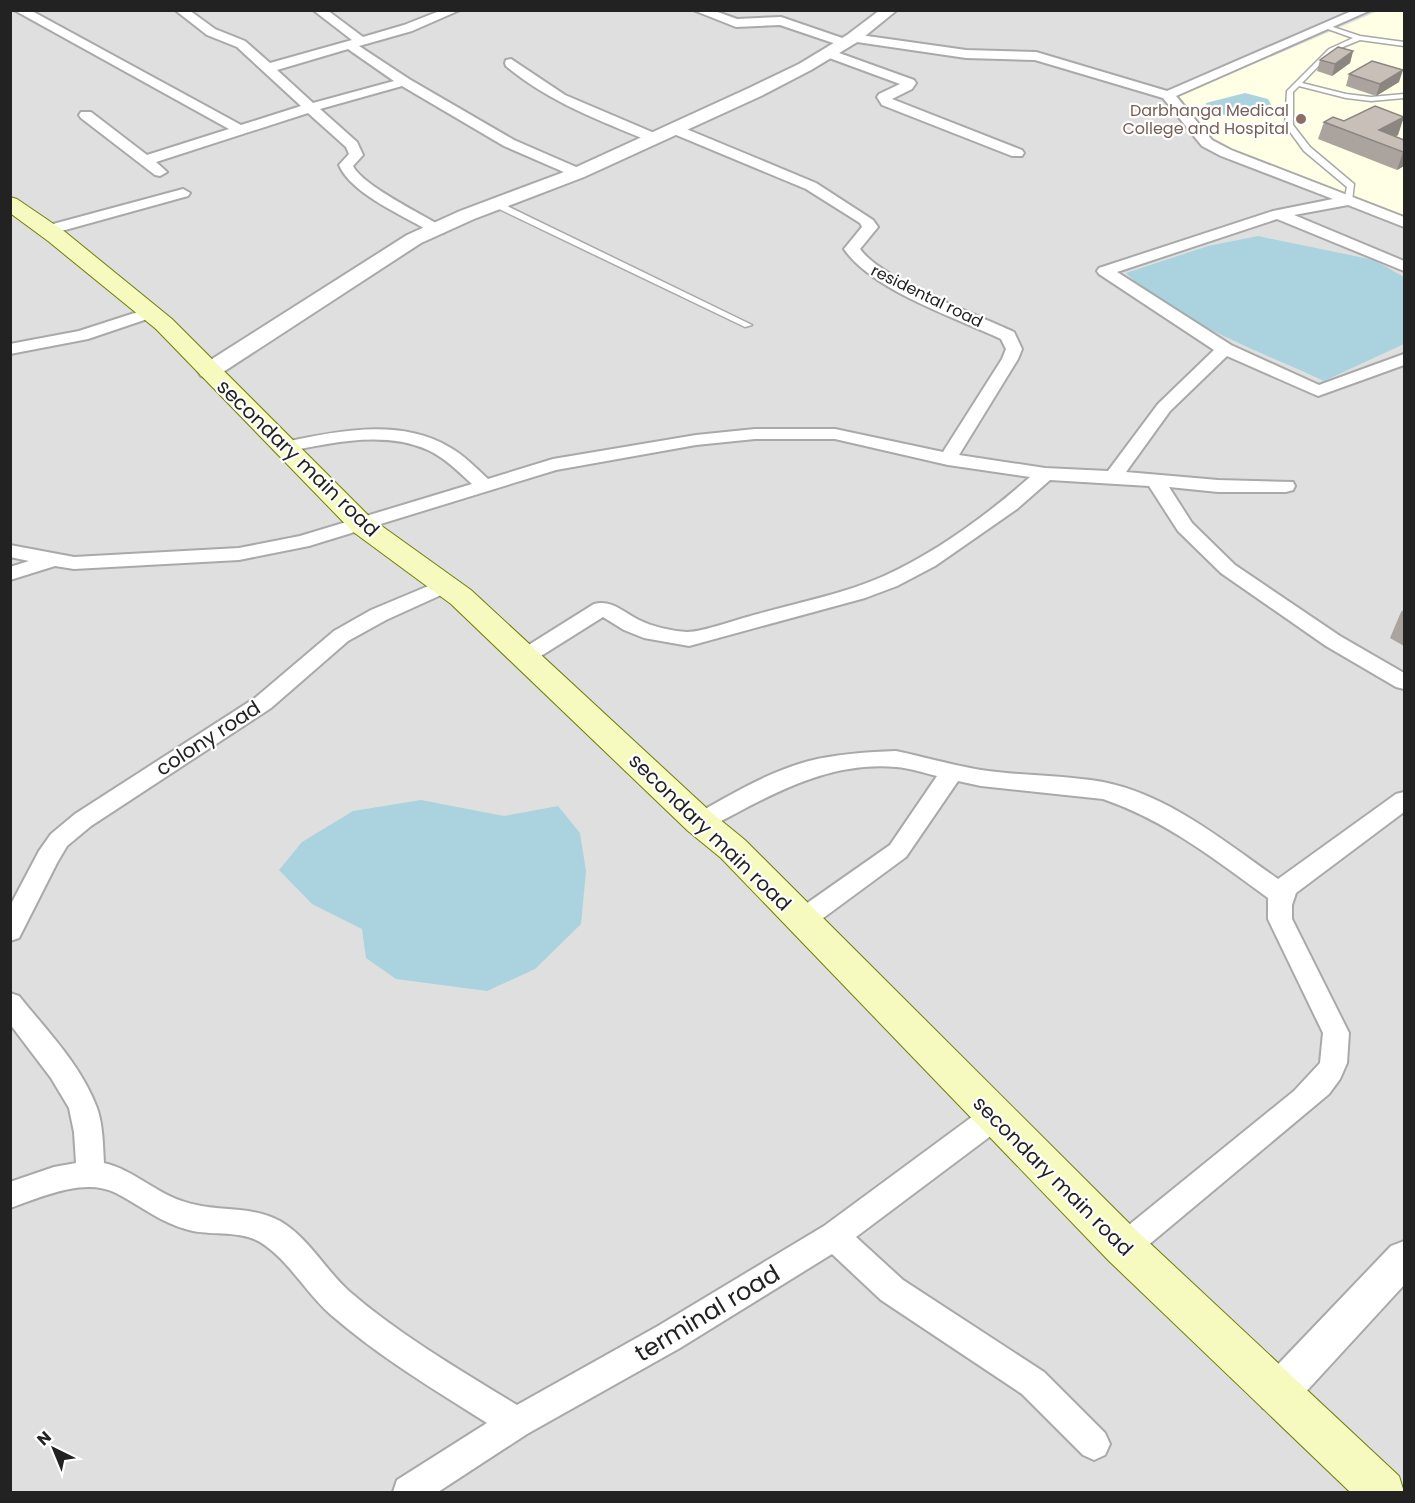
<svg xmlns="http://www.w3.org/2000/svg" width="1415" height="1503" viewBox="0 0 1415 1503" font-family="Poppins,sans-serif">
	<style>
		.residential { fill: #e0dfdf }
		.education { fill: #ffffe5 }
		.water { fill: #aad3df }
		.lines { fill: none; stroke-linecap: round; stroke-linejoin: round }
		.service-casing { stroke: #a9a9a9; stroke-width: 3 }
		.minor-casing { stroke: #a9a9a9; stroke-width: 4 }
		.tertiary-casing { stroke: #a9a9a9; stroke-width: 4 }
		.secondary-casing { stroke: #707d05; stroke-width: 2 }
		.service { fill: #fff; fill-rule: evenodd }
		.minor { fill: #fff; fill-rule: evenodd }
		.tertiary { fill: #fff; fill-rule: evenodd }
		.secondary { fill: #f7fabf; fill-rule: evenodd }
		.wall { fill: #aba49e }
		.shaded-wall { fill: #8b8681 }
		.building { fill: #c7bfb8; stroke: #8b8681; stroke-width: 1.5 }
		.education-dot { fill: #8d6e63; stroke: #fff; stroke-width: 2 }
		.labels { text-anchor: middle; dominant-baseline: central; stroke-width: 4.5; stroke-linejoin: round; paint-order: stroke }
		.far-education-label { font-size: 16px; fill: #785e54; stroke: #fff; text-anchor: end }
		.far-street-label { font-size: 16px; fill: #222; stroke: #fff }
		.street-label { font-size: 20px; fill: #222; stroke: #fff }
		.near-street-label { font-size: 24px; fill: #222; stroke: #fff }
	</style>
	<rect width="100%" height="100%" fill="#f2efe9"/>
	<path class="residential" d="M11,11H1404V1492H11Z"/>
	<path class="education" d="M1378,11H1404V217L1215,143L1179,96Z"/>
	<path class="water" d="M1245,93L1268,99L1272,106L1229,116L1209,111L1206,103Z
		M1258,236L1374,260L1404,277V344L1324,381C1264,353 1170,319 1126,273L1208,246Z
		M421,800L504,816L558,806L580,833L586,871L581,924L535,969L487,991L396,979L366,958L362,929L312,904L279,870L302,842L353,811Z"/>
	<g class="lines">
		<defs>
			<path id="service" d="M1327,25L1360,36L1404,42V46L1360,40L1333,51L1302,83L1346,94L1371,97L1404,94V98L1371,101L1346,98L1299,86L1293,92V125L1310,147L1354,184L1352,201L1348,203L1344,201L1347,187L1304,151L1285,125L1287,91L1329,49L1353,38L1325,28L1324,27Z
				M493,202H499L752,325L745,327L493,206Z"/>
			<path id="minor" d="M14,10H30L241,125L301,106L237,47L207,35L175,10H189L215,29L245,41L270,63L352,40L313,10H327L363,37L404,25L442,10H460L412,31L359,46L409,79L514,140L583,170L585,173L578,177L573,176L504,146L402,86L320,109L357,142L363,155L353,166C362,185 423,215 443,227L446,230L443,233H433C406,217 351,194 339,165L349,154L346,147L308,113L156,162L167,172L160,176L155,175L81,118L79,115L81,112H91L147,155L229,129ZM348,49L394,81L313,103L277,70Z
				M693,10H712L737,19L781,17L848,40L849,35L853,34L966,50L1036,52L1167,91L1354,10H1371L1176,96L1212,140L1231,150L1404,217V227L1348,205L1294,215L1404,261V271L1277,219L1117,272L1231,345L1319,385L1404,354V365L1318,396L1227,356L1170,411L1126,472L1218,480L1293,482L1295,486L1293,490L1286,492H1218L1169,487L1192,523L1235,565L1340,636L1404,673V689L1396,687L1326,646L1221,573L1178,531L1149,486L1050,480L1017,509L935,566L897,586L865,598L689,646L644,638L624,630L603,617L533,661L526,663L519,661L515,656L519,651L594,604C612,599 624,613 639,620C653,627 672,631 687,632C704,632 740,618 758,614C800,602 844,594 884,576C937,552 987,515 1030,477L948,465L835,439H755L696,445L556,470L309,546L239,560L74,569L55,566L10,580V567L29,561L10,557V545L74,557L239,548L300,536L472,484C459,472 445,458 428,450C384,430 330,443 285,452L279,451L276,447L279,443L285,442C337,431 400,418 449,447C464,455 476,468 488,479L553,459L696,435L755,429H835L943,452L1002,359L1006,349L1001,339C955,317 873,291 844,249L862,227L860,223L806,189L669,132L667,129L669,126H679L816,183L873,220L878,227L860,249C882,280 976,314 1014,332L1022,349L1018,359L959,455L1045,468L1108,471L1158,404L1214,350L1099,274L1097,271L1099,268L1273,211L1333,199L1221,156L1202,146L1163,98L1035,60L966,58L850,41L849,46L845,47L780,25L736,27Z
				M828,49L914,80L916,83L912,89L892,99L1022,150L1024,153L1022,156H1012L882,105L877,97L879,94L900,84L824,56L822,53Z
				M511,59L565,95L659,135L661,138L659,141H649C599,120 549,102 506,66L505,63L506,60Z
				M183,189L190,193L188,196L47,235L39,230L42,227Z
				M150,308L158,313L156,316L88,339L10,354V344L79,331Z
				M445,579L452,580L455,585L452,590L386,620L348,641L271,708L91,826L67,846L57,863L19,938L10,941V906L39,851L51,834L75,814L255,698L334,631L371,610Z
				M896,751C924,757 952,765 981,770C1021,776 1063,775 1103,782C1169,795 1225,842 1278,879L1396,794L1404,792V812L1296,893L1292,905V919L1349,1033L1347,1063L1340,1079L1329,1094L1134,1257L1124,1261L1114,1257L1109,1247L1114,1237L1294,1091L1320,1063L1323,1033L1268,919V898C1216,860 1165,820 1103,799L981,786L958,781L906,857L811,927L802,930L793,927L790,920L793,913L890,845L937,776C924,773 910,768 896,767C825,761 768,797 708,828L700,831L692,828L688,822L692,816C729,796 767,772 809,761C837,754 867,752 896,751Z
				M10,993L19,996C47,1031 81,1065 97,1108C103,1125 103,1145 104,1163C134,1170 154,1192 182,1201C214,1213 248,1204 280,1221C309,1238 325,1270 350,1292C401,1336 460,1370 517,1405L658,1326L824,1226L984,1108L994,1105L1004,1108L1008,1117L1004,1126L856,1237L903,1280L1044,1372L1105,1433L1110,1444L1105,1455L1094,1460L1083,1455L1022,1394L881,1300L832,1254L680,1348L527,1434L438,1492H393L397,1480L487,1423C433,1389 378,1356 330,1314C305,1292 289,1260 260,1242C240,1230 211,1236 189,1230C161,1223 141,1206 116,1193C84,1177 42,1197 10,1208V1182L54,1167L76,1163L74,1132L69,1108L51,1078L10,1024Z"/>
			<path id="tertiary" d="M880,10H897L859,41L811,70L761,96L584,177L474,219L421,243L217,376L209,378L201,376L198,371L201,366L407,235L460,211L572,169L749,88L799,64L847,35Z
				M1404,1241V1285L1291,1408L1277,1414L1263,1408L1257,1394L1263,1380L1391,1246Z"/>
			<path id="secondary" d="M10,197L17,199L64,231L172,319L372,519L471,590L712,813L745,840L1139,1233L1399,1476L1404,1492H1350L1109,1261L721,858L688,831L451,604L352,531L156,329L48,241L10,213Z"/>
		</defs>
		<use href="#service" class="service-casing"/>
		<use href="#minor" class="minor-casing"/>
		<use href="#tertiary" class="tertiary-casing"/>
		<use href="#secondary" class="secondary-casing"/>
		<use href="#service" class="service"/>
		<use href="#minor" class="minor"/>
		<use href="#tertiary" class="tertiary"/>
		<use href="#secondary" class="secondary"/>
	</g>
	<path class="wall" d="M1353,51L1350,63L1332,76L1317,71L1320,60Z
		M1349,74L1399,82L1376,96L1346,86Z
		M1344,121L1398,135L1395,136L1404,140V166L1397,170L1318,139L1324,122Z
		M1404,609V646L1390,638L1401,612Z"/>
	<path class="shaded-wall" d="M1353,51L1350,63L1332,76L1335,64Z
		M1403,70L1399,82L1376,96L1380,84Z
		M1404,117L1398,135L1381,144L1379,130Z
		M1404,151V166L1397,170L1403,152Z"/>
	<path class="building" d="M1338,47L1353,51L1335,64L1320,60Z
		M1372,61L1403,70L1380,84L1349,74Z
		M1375,106L1404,117L1379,130L1404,140V151L1403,152L1324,122L1333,117L1344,121Z"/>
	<circle class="education-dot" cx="1301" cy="119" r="6"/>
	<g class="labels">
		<g class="far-education-label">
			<text x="1289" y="110">Darbhanga Medical<tspan x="1289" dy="18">College and Hospital</tspan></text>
		</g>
		<g class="far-street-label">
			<text transform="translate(927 296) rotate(26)">residental road</text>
		</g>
		<g class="street-label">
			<text transform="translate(298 458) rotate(44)">secondary main road</text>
			<text transform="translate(208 738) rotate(-33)">colony road</text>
			<text transform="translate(710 832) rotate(44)">secondary main road</text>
			<text transform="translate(1053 1176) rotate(45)">secondary main road</text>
		</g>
		<g class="near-street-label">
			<text transform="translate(707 1313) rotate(-31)">terminal road</text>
		</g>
	</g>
	<rect width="1415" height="1503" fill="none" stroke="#222222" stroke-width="24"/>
	<g transform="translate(54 1449) rotate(317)" stroke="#ffffff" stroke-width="4.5" paint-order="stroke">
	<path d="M0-4.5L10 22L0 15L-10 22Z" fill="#222222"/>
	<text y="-9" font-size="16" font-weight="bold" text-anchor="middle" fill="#222222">N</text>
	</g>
</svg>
